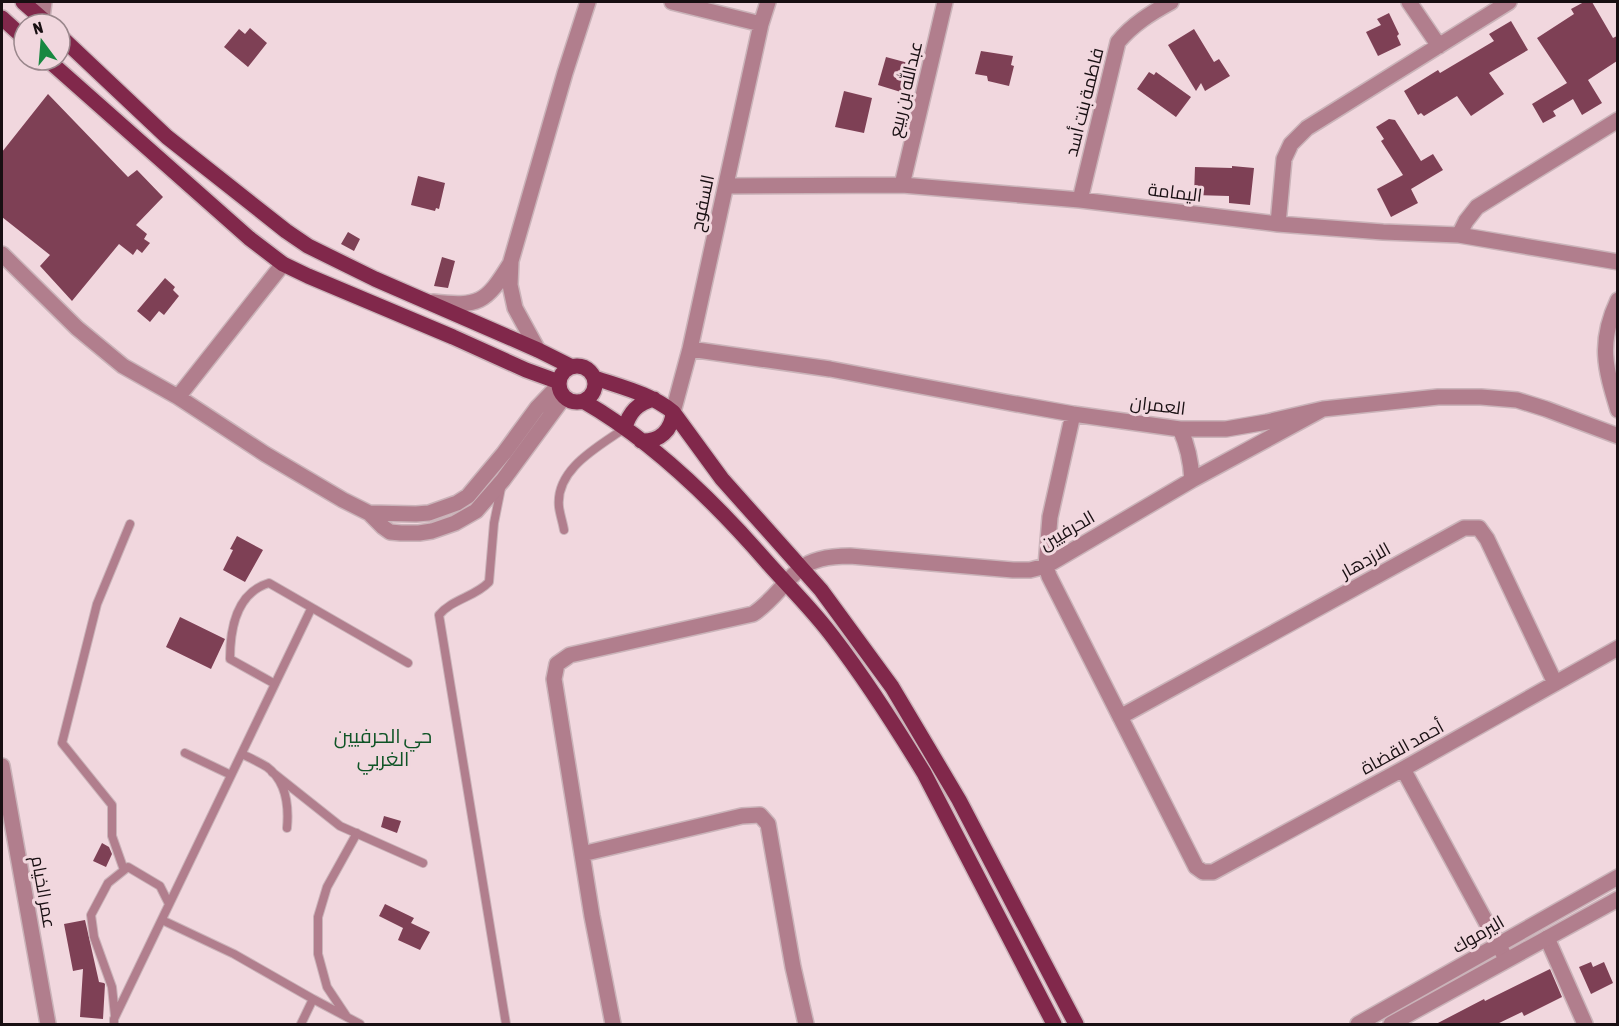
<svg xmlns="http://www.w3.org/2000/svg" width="1619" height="1026" viewBox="0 0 1619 1026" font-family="'Asap Condensed',Cairo,sans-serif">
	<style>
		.building { fill: #7e4055 }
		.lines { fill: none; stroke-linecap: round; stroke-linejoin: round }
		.service-casing { stroke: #cab3b9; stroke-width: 10 }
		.minor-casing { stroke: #cab3b9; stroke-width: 18 }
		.tertiary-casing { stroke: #cab3b9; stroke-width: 18 }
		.primary-casing { stroke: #cab3b9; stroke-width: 18 }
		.service { stroke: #b17e8d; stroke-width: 8 }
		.minor { stroke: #b17e8d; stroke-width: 15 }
		.tertiary { stroke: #b17e8d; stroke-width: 15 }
		.primary { stroke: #81284b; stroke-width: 15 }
		.labels { text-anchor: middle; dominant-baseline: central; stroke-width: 6; stroke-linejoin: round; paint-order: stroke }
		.street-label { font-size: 18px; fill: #180f12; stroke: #f1d7de }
		.neighbourhood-label { font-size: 20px; fill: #0f5426; stroke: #f1d7de }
	</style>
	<rect width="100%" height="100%" fill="#f1d7de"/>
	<path class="building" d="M1584,2H1592L1613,38L1617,36V61L1588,80L1602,103L1582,115L1573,99L1553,111L1556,116L1543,123L1532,104L1567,83L1537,38L1574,14L1571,9Z
		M1389,13L1399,34L1397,36L1401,45L1378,56L1366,32L1381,25L1377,19Z
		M1511,21L1528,50L1489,73L1504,94L1471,116L1457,96L1424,116L1421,113L1418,115L1404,91L1438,70L1440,73L1494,41L1489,34Z
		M250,28L267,43L248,67L224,47L239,29L245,34Z
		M1194,29L1214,62L1219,59L1230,76L1205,91L1201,83L1196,91L1168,45Z
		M981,51L1013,56L1011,65L1014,66L1009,86L988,81L987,76L975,74Z
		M886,57L912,64L904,93L878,85Z
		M1149,72L1154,75L1156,72L1191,97L1176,117L1137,89Z
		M844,91L872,98L864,133L835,127Z
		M48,94L128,177L137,170L163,197L136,225L147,234L144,239L150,243L142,253L137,249L133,255L119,244L72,301L40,266L50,255L2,217V152Z
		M1389,119L1395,120L1421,161L1433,154L1443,170L1411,189L1418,203L1391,217L1377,189L1403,175L1381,141L1384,139L1376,127Z
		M1232,166L1254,168L1250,205L1229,203V196L1194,195L1195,167L1232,168Z
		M418,176L445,183L439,209L436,208L435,211L411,205Z
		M348,232L360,239L354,251L341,244Z
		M442,257L455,261L448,288L434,286Z
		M165,278L175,287L173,290L179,296L164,315L159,311L150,322L137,311Z
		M237,536L263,550L245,582L223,570L233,550L230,549Z
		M180,617L225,639L211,669L166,647Z
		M384,816L401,821L397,833L381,827Z
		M102,843L109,847L112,854L106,867L93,861Z
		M385,904L414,918L411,923L430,932L420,950L398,940L403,928L379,916Z
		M85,920L99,982L104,983L105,984L103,1019L80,1017L83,969L73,971L64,924Z
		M1591,962L1593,967L1604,962L1613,983L1591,994L1579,967Z
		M1550,969L1562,997L1524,1016L1522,1012L1497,1024H1436L1484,999L1485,1001Z"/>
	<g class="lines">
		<defs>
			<path id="service" d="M501,488L494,523L489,582C475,597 452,599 439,615L506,1024
				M564,530C563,523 560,515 559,507C555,469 598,447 625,428
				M275,684L230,659C230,629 236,593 269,583L408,663
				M185,753L231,775
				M242,754C250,758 259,762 267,767C286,781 289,806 287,828
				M272,772L340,826L423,863
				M124,870L112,836V805L62,743L97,604L130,524
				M162,920L234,954L313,999
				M115,1016L112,987L94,937L91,915L108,883L128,867L160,886L169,904
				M347,1017L327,987L318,954V917L327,887L357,833
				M114,1024V1019L311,609
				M301,1024L313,999L360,1024"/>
			<path id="minor" d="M672,2L761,24
				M1409,2L1439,46
				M42,18L44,2
				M902,185L945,2
				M726,186L902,185L1080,200L1278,224L1383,232L1459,235L1618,262
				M1080,200L1118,42C1133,24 1151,13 1171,2
				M1278,224L1284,159L1291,144L1307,128L1509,2
				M1459,235L1466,221L1477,207L1618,120
				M2,254L77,328L123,366L178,397L265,454L343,500L369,513L383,527L390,532L401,533H419L432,531L455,523L476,511L503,480L564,397
				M1618,300C1598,342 1605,368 1618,410
				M690,349L830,369L1005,402L1073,414L1180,429H1226L1267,422L1323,409L1438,397H1481L1517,400L1546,409L1618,436
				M178,397L283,264
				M673,412L690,349L761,24L768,2
				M1073,414L1050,517L1046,566L1049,576L1196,867L1203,872H1213L1403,769L1618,648
				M1180,429C1188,446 1191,461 1192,480
				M369,513L416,514L429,513L457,503L468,496L478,484L504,453L537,408L559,385
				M1120,717L1464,528H1479L1487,539L1555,683
				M2,766L48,1024
				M1403,769L1505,957
				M582,854L742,816L760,815L768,824L793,967L806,1024
				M1547,938L1585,1024
				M613,1024L592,916L554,679L557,664L570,655L753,614C772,602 783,583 800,569C813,558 834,556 850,556L1013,570H1030L1046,566L1192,480L1323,409"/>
			<path id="tertiary" d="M433,302C479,307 486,303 510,264
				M538,350L515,308L510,285L511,261L565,73L588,2
				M1358,1024L1618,877
				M1391,1024L1618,899"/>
			<path id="primary" d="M23,2L48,24
				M2,18L24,38
				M60,36L167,137L286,231L308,246L375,279L538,350L570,366
				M48,60L249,238L283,264L308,276L453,337L526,370L559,382
				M559 384a18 18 0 1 1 36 0a18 18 0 1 1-36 0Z
				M595,378C621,387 651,394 673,412L722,479L821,590L892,687L959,800L1076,1024
				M583,401C653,441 714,501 767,562C789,587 813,610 833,637C866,680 896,727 924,773L1054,1024
				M625,428C629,412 638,403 654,399
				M641,441C660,442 672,430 673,412"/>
		</defs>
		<use href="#service" class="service-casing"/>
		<use href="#minor" class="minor-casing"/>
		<use href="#tertiary" class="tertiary-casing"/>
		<use href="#primary" class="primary-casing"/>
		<use href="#service" class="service"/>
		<use href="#minor" class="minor"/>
		<use href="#tertiary" class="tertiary"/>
		<use href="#primary" class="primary"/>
	</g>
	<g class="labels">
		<g class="street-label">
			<text transform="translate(905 89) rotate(-77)">عبدالله بن ربيع</text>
			<text transform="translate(1084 102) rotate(-76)">فاطمة بنت أسد</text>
			<text transform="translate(1175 192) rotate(7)">اليمامة</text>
			<text transform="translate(702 203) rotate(-78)">السفوح</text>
			<text transform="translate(1158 405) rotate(7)">العمران</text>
			<text transform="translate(1067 530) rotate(-30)">الحرفيين</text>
			<text transform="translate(1365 560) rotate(-29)">الازدهار</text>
			<text transform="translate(1402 747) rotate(-29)">أحمد القضاة</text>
			<text transform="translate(44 892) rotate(80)">عمر الخيام</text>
			<text transform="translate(1478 934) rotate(-30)">اليرموك</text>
		</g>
		<g class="neighbourhood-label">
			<text x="383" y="735">حي الحرفيين<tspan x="383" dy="23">الغربي</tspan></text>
		</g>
	</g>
	<rect width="1619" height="1026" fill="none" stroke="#180f12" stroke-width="6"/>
	<g transform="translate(42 42) rotate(344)"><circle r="28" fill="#f1d7de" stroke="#9a878c" stroke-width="1.5"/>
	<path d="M0-4.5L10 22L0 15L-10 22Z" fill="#188840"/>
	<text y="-9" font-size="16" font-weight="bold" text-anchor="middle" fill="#180f12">N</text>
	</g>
</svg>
